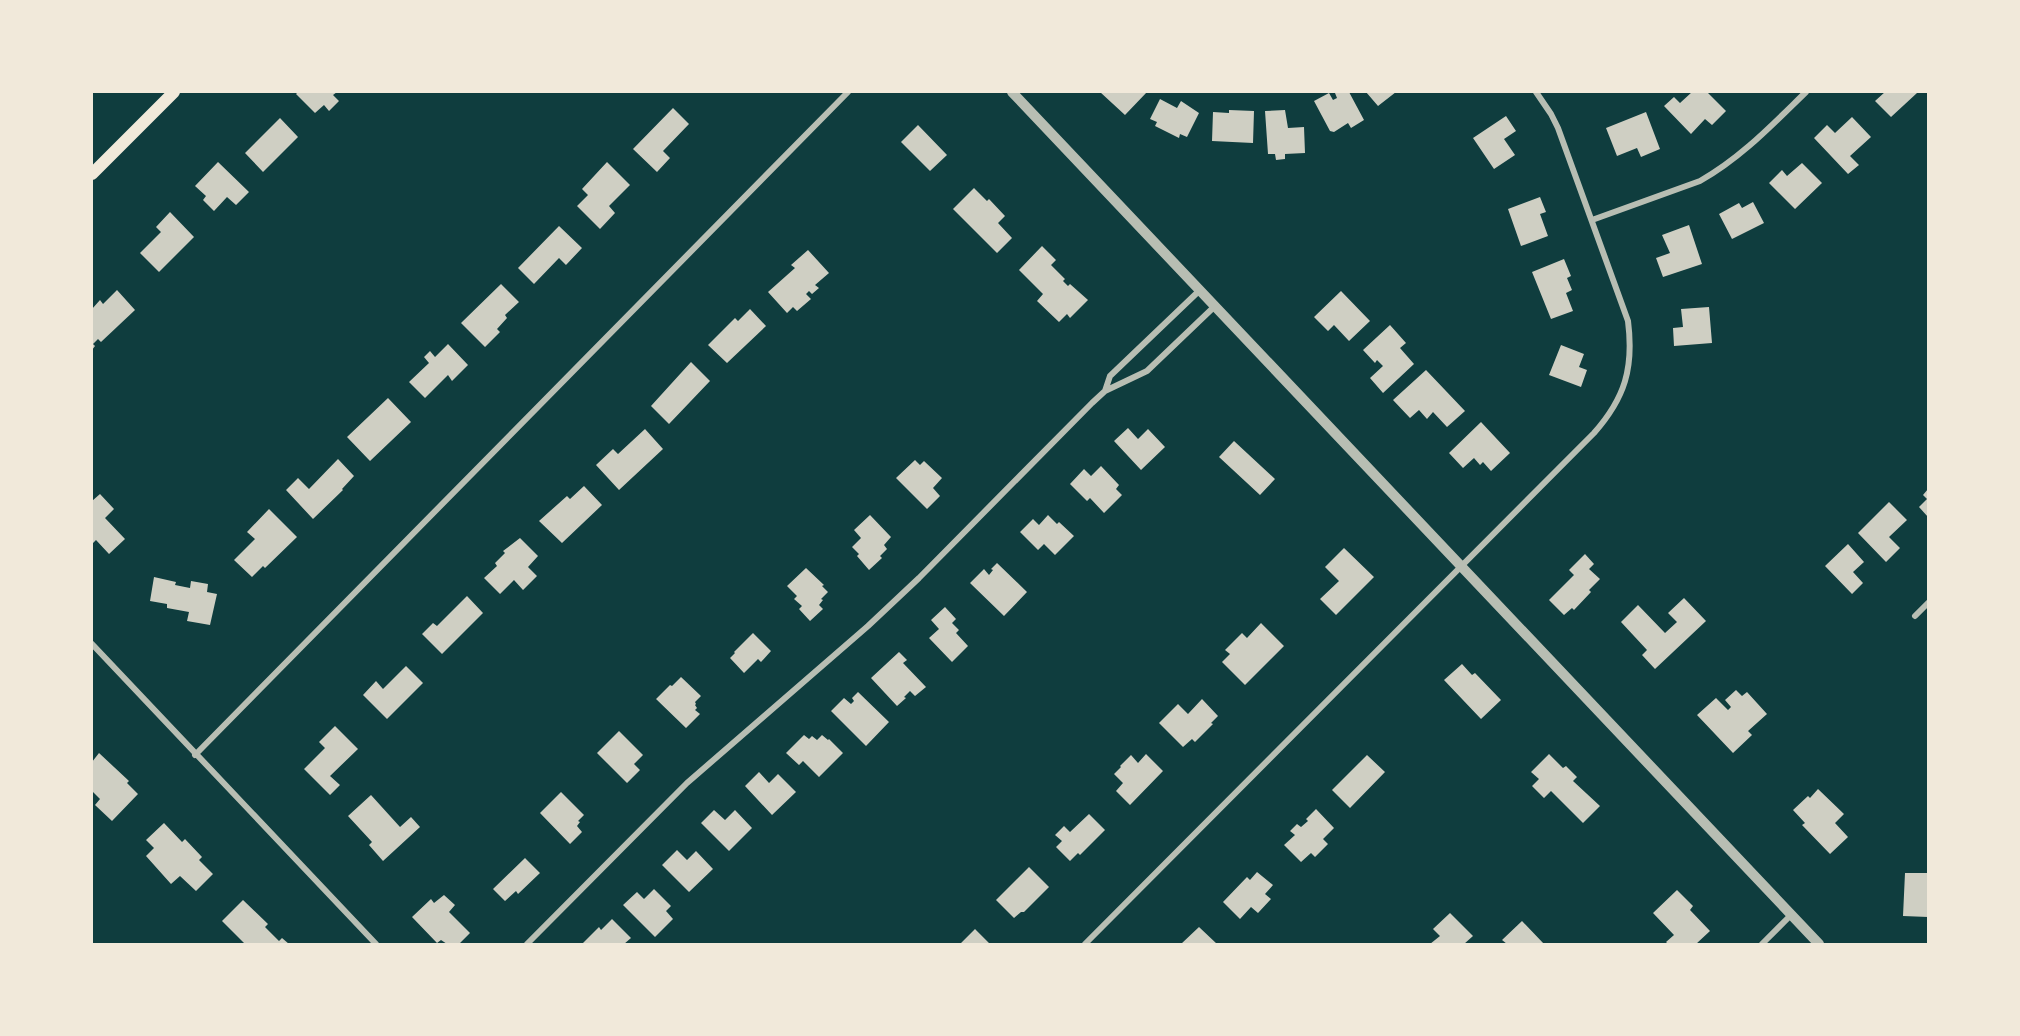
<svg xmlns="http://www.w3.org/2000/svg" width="2020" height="1036" viewBox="0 0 2020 1036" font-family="Bitter,serif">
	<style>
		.building { fill: #cfcfc3 }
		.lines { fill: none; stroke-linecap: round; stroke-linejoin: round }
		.minor { stroke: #b8beb3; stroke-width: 6 }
		.tertiary { stroke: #b8beb3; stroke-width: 10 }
		.secondary { stroke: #f1e9da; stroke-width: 12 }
	</style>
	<rect width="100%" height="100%" fill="#0f3d3e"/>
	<path class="building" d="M298,92H337L333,95L339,101L329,111L324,105L315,113L296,94Z
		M1100,92H1147L1125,115Z
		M1337,92H1349L1364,120L1351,128L1348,123L1334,132L1330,131L1314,101L1329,93L1333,100L1337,98L1335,93Z
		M1366,92H1396L1378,106Z
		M1692,92H1707L1726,111L1712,125L1705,119L1691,134L1664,106L1674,97L1680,103Z
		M1885,92H1915L1917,93L1891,117L1875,101Z
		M1160,99L1177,108L1181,101L1199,113L1187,137L1180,134L1179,138L1155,126L1157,122L1150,119Z
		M673,108L689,124L663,151L670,158L657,172L633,149Z
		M1229,110L1254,111L1253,143L1212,141L1213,112L1229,113Z
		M1285,110L1288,128L1304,127L1305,153L1285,154V159L1276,160L1275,154H1268L1265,111Z
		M1646,112L1660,149L1641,157L1637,148L1617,156L1606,128Z
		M1506,116L1516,131L1504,139L1515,155L1494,169L1473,138Z
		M1852,117L1871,137L1850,156L1859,165L1848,174L1814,138L1827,125L1835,133Z
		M280,118L298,137L263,172L245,153Z
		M918,125L947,155L930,171L901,142Z
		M218,162L249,192L236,205L227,197L214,211L203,200L206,196L195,186Z
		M607,162L630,185L609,206L615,213L600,229L577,206L588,195L582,189Z
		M1802,163L1822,183L1795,209L1769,183L1782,170L1787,176Z
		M974,188L987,201L989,199L1005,216L998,223L1012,238L997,253L953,209Z
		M1540,197L1546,212L1540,214L1548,236L1521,246L1508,209Z
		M1753,202L1764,223L1732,239L1719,214L1739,203L1742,208Z
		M170,212L194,237L159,272L140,253L161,232L156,227Z
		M1689,225L1702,264L1663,277L1656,258L1670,253L1662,235Z
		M559,226L582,248L566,265L559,258L534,284L518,268Z
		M1042,246L1056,260L1051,265L1065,279L1063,281L1068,286L1070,284L1088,300L1070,318L1067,314L1059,322L1037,301L1043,294L1019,270Z
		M808,250L829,273L815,285L819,288L812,294L809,291L806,294L811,299L797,311L793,307L787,313L768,292L795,268L791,265Z
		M1564,259L1571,276L1567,278L1572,290L1566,293L1573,311L1551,319L1532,272Z
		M501,284L519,302L505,315L507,318L497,329L500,332L485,347L461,323Z
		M117,290L135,310L101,342L98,339L93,344L95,346L92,350V315L93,313L92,309L100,300L103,304Z
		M1341,291L1370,321L1349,341L1334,325L1328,331L1314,317Z
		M1709,307L1712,343L1674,346L1673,328L1683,327L1681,309Z
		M750,309L766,326L727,363L708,345L735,318L738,321Z
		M1390,325L1406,343L1400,348L1414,364L1383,393L1370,378L1383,366L1377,360L1375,363L1363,350Z
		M448,344L468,365L452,381L448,375L425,398L409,382L429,363L424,357L430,351L435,357Z
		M1561,345L1584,354L1579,367L1587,370L1581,387L1549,375Z
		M691,362L710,381L669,424L651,406Z
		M1426,370L1465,411L1447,427L1433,412L1427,419L1419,410L1410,418L1393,400Z
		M388,398L411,422L370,461L347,437Z
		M1481,422L1510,453L1491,471L1483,462L1480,465L1474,458L1463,468L1449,453Z
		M1128,428L1138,439L1148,429L1165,447L1141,470L1114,441Z
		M645,429L663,449L619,490L596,465L613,449L618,454Z
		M1234,441L1275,479L1260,495L1219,457Z
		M338,459L354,476L342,489L343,490L313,519L286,490L298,478L309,489Z
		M915,460L920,465L924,461L942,478L933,488L940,496L927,509L896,478Z
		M1101,466L1119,485L1116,489L1122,495L1104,513L1090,498L1087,501L1070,484L1084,469L1091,476Z
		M584,486L602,505L562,543L539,521L567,496L570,499Z
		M1928,489V517L1919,507L1927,499L1923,495Z
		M100,494L114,509L105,518L125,539L109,554L96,540L93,543L92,541V501Z
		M1889,502L1907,520L1889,537L1900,548L1886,562L1858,533Z
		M269,509L297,537L265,568L263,566L252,577L234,560L255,539L247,532Z
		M870,515L891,537L884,545L887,549L880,556L882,558L869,570L857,556L859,554L852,547L861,538L854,530Z
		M1048,515L1057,524L1059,522L1074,536L1055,555L1044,544L1038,550L1020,532L1033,519L1039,525Z
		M520,538L538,556L528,567L537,576L523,590L514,580L500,594L484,578L497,566L495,563L505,553L503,551Z
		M1848,544L1864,562L1853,572L1863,583L1852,594L1825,566Z
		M1344,548L1374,577L1336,615L1320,599L1339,581L1325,567Z
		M1585,554L1594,564L1589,569L1600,579L1589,590L1591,592L1574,610L1572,608L1564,615L1549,600L1574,575L1569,570Z
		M997,563L1027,592L1004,616L970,583L984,569L989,575L993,570L991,569Z
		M806,568L824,585L822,586L828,592L821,599L823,600L819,605L823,609L810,621L799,609L802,606L794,599L797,596L787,586Z
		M154,577L176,582L175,585L190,588L191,581L208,584L207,592L217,594L210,625L187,621L189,612L167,608V604L150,601Z
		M467,596L483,613L442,654L422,634L433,623L437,626Z
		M1684,598L1706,621L1655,669L1642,655L1647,650L1621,622L1638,605L1665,633L1677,622L1668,613Z
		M945,607L956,619L952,623L959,630L956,633L968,646L952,662L929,638L939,629L931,620Z
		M1261,623L1284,646L1245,685L1222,662L1230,654L1225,650L1242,633L1247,638Z
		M753,633L771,651L761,662L758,659L744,673L730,658L735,653L734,652Z
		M899,652L907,660L903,663L926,687L915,696L910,691L904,697L906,698L897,706L871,678Z
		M1462,664L1472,675L1475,673L1501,700L1481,719L1444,680Z
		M406,666L423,683L387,719L363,695L376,681L383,689Z
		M681,677L701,696L695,702L696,704L695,705L697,708L695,710L700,714L686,728L656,699L670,685L672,686Z
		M1736,690L1742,696L1747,692L1767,714L1748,731L1752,735L1733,753L1697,715L1716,698L1728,710L1731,707L1725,700Z
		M858,692L889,722L866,746L831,711L844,698L851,704L854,701L852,698Z
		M1202,699L1218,716L1211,723L1213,724L1195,742L1192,739L1183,747L1159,723L1178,704L1188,714Z
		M335,726L358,749L330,776L340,785L330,795L304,769L325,748L319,742Z
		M619,731L643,755L634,764L640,770L627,783L597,753Z
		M804,735L809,739L812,736L817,740L822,735L828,740L829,739L843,753L819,777L803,761L799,765L786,753Z
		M99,753L129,781L127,783L138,794L112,821L95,805L100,799L92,791V762Z
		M1146,754L1163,771L1130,805L1116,791L1123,783L1114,774L1121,767L1120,766L1131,755L1138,763Z
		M1549,754L1563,768L1566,766L1577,777L1573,781L1600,806L1583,823L1551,791L1544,798L1532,786L1539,779L1531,772Z
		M1367,755L1385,772L1350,808L1332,790Z
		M759,772L769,783L778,774L796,792L772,815L745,786Z
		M1818,789L1844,814L1835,823L1848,837L1830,854L1802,825L1805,823L1793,810L1808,796L1810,798Z
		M561,792L584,815L578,821L580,822L577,826L582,832L570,844L540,813Z
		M371,795L400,827L411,817L420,827L383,861L369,845L372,842L348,816Z
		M1316,809L1334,828L1323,839L1328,844L1315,857L1311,853L1301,862L1284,845L1295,835L1290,831L1297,824L1301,827L1308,821L1306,819Z
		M714,810L725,820L735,810L752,828L729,851L701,823Z
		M1089,814L1105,830L1080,855L1078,853L1070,861L1056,847L1062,841L1055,835L1064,826L1070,832Z
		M164,823L182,842L185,839L202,857L199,860L213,874L196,891L180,876L171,884L146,856L154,848L146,840Z
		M677,850L687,860L696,851L713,869L689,892L662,865Z
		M525,858L540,873L518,894L516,891L505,901L493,889Z
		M1029,867L1049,887L1024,912H1021L1014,918L996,900Z
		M1257,872L1273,885L1265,894L1271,899L1258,913L1251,907L1240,919L1223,902L1247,877L1250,880Z
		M1905,873H1928V917L1903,916Z
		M654,889L671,906L666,911L673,919L655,937L623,905L637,892L644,899Z
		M1677,890L1693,906L1690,910L1710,931L1696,944H1668L1666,942L1674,935L1653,913Z
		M444,895L455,905L449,912L470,933L459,944H447L441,940L437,943L412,917L431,899L434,903Z
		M243,900L268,924L265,927L279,941L282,938L289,944H245L222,921Z
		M1450,913L1473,936L1464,944H1430L1440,936L1433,929Z
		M612,919L631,938L624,944H582L599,927L601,930Z
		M1522,921L1544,944H1507L1502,940Z
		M1199,927L1217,944H1181Z
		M975,929L990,944H960Z"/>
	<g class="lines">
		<path class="minor" d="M1592,220L1700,181C1741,158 1773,124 1806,92
			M1200,290L1110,376L1105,391L1147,371L1215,306
			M1915,616L1928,603
			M92,644L376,944
			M195,755L848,92
			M527,944L687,783L868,626L919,578L1092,403L1105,391
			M1085,944L1594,433C1625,398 1634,368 1628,321L1558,128L1551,114L1536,92
			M1762,944L1791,915"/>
		<path class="tertiary" d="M1012,92L1819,944"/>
		<path class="secondary" d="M92,174L174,92"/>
	</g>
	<rect width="2020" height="1036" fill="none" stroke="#f1e9da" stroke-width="186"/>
</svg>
